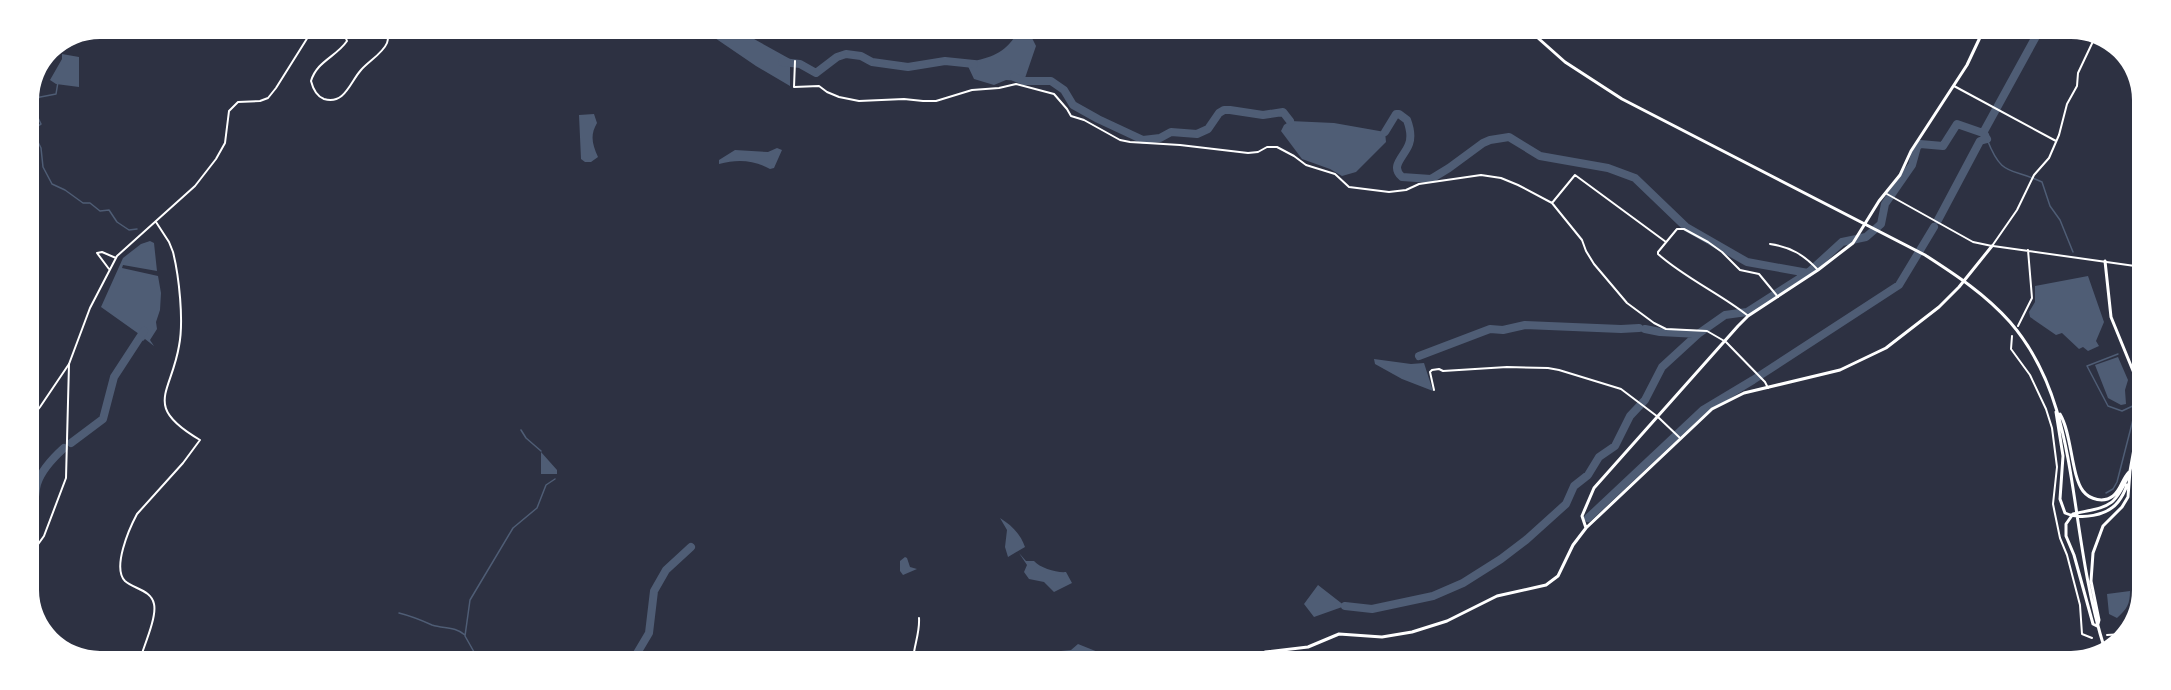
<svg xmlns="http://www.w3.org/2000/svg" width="2171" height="690" viewBox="0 0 2171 690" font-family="Lato,sans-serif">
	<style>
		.water { fill: #4f5d75 }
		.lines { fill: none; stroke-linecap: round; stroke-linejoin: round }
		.stream { stroke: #4f5d75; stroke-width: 1.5 }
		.river { stroke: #4f5d75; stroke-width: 8 }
		.minor { stroke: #fff; stroke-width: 2 }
		.tertiary { stroke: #fff; stroke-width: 2 }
		.secondary { stroke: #fff; stroke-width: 3 }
	</style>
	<rect width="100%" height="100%" fill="#2d3142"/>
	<path class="water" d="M708,29H736L790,59V86L756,66L712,36Z
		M1013,30H1028L1036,46L1024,81L1006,80L994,85L974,79L966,62C987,59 1002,55 1014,38Z
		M62,54L79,57V87L56,84L50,80L62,59Z
		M594,114L597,123C590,135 592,144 598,157L591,162H585L581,159L579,115Z
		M1290,121L1334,123L1385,132L1386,142L1356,172L1342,176L1330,169L1302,159L1281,131L1284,125Z
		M777,148L782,150L774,168L770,169C753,160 738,159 719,164V160L735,150L768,152Z
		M150,241L154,243L157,271L123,265L122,268L158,276L161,293L160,310L156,322L157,329L150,340L154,346L145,339L143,341L138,337L139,334L101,307L123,258L141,244Z
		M2088,276L2104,322L2096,341L2099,346L2088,351L2083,347L2079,349L2062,333L2056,335L2030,317L2029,312L2035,302V286Z
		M2118,357L2128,380L2125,390L2126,404L2121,405L2108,398L2095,365Z
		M1374,359L1411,364L1424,363L1433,391L1402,379L1375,364Z
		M541,452L557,470V474H541Z
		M1000,518C1011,525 1020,533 1025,547L1008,557L1005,547L1007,530Z
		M1019,553L1026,561H1034C1040,568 1057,573 1066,572L1072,583L1054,592L1044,582L1029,579L1024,572L1027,565Z
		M905,557L907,558L910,567L917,569L903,575L900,571V561Z
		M1318,585L1345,606L1314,617L1304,604Z
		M2130,591C2130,604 2127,609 2117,618L2109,614L2107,594Z
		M1078,644L1098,652L1112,653V660H1062L1061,651L1071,650Z"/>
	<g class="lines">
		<path class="stream" d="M29,99L41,124L30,131L29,135L37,140L41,148L43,167L52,184L65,190L83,203H90L100,211L109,210L117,222L129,230L137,229
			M30,99L56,94L58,82
			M1987,139C2002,178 2010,167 2042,182L2050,206L2060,220L2073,252
			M521,430L526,438L541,451
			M2106,493L2113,489L2117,482L2137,404L2122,411L2108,406L2087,366L2118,354
			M399,613C411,616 421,620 432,625C444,629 455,626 465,635
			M1116,657V660
			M478,659L465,636L470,600L513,528L537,508L546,485L555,479"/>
		<path class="river" d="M782,62L800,64L816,73L837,57L846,54L861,56L872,62L908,67L945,61L974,64
			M1014,77L1024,81H1051L1064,90L1073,105L1098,119L1143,140L1160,138L1171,132L1197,134L1208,129L1219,113L1224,110H1230L1263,115L1283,112L1290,121
			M1385,132L1396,114H1399L1407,120C1410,128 1412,136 1409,144C1405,156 1389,166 1402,177L1431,179L1449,168L1483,143L1490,140L1509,137L1540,156L1608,168L1635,178L1686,227L1747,262L1808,273
			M1985,135L1983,133L2039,31
			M1938,220L1980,141L1987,139
			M1645,329L1660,332L1698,334
			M1419,356L1490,329L1503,330L1525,325L1621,329L1639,328
			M71,443L103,419L114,377L144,331
			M29,512C37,503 34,494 37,484C41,471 54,457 64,448
			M1588,518L1703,410L1753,380L1899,285L1934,227
			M1345,606L1372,609L1433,596L1463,583L1501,559L1526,540L1566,504L1574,486L1588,475L1599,457L1615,446L1630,416L1645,400L1662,367L1698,334L1725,315L1747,312L1808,273L1842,242L1866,237L1881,224L1885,204L1912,165L1917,147L1920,144L1943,146L1957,124L1983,133L1987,139
			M633,660L649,633L654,591L666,570L691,547"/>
		<path class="minor" d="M340,29L343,31L347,41C336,57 317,61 311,81C313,89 316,96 324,99C345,105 350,82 361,70C369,61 383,53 387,43C389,38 388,34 387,29
			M795,61L794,87L819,86L827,92L839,97L859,101L904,99L923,101H936L972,90L999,88L1016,84L1054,94L1067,109L1071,116L1084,120L1120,140L1130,142L1180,145L1248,153L1258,152L1267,147H1277L1294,156L1306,165L1335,174L1349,187L1389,192L1406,190L1419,184L1481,175L1501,178L1518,185L1552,203L1582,240L1586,251L1594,264L1627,303L1654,323L1666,329L1707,331L1726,342L1765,382L1768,388
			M1954,86L2056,141
			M1887,194L1973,242L1992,246L2017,210L2034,175L2049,158L2059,135L2067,104L2077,86L2078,73L2096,35
			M1552,203L1575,175L1666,242
			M1770,244C1791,247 1804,255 1818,270
			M97,253L109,269
			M97,253L102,252L116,258
			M1747,315C1719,293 1685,278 1658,254V252L1677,229H1684L1708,242L1722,252L1740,270L1759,274L1778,297
			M1434,390L1430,372L1432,370L1439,369L1443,371L1507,367L1548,368L1559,370L1621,389L1658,417L1680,438
			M29,421L40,407L69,364L90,308L117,256L195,186L216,159L225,143L229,111L238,102L260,101L268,98L276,88L313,29
			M140,659C144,646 157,617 154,604C151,590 134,589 125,581C112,568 129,529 137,514L183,463L200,440C142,406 171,394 179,346C184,321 179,276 173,252L169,242L156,222
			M913,660C914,645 920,633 919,618"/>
		<path class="tertiary" d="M1993,246L2142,267
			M2018,326L2032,298L2028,250
			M2012,336L2011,349L2030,375L2046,409L2052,428L2057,467L2053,504L2055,514L2060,538L2067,555L2074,582L2080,605L2082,634L2092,638
			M29,557L44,536L66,478L69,364
			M2107,635L2123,634"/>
		<path class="secondary" d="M1529,30L1565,62L1622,99L1925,255C1956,275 1985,294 2010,322C2056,375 2066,441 2076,508C2083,556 2090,603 2105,650
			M2056,412L2063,456L2060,499L2065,513C2081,520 2107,516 2118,502C2122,497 2125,491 2127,485
			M2060,414C2072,434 2071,475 2083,491C2090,500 2104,503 2113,496C2121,490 2122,479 2129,472
			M1586,528L1582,516L1594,488L1738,326L1748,316L1818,270L1853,243L1879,201L1900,175L1911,151L1967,65L1983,31
			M2098,624L2099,620L2091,581L2093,553L2103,526L2122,507L2128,497L2130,471L2141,410L2136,378L2111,317L2105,261
			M2097,626L2093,624L2074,555L2066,536V524L2073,514C2109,506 2114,509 2129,474
			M1256,660L1265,652L1308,647L1339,634L1382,637L1412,632L1447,621L1497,596L1546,585L1558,576L1573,545L1586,528L1712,409L1744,393L1840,370L1886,348L1939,307L1959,287L1992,246"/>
	</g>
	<path d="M0 0H2171V690H0ZM100 39H2071A61 61 0 0 1 2132 100V590A61 61 0 0 1 2071 651H100A61 61 0 0 1 39 590V100A61 61 0 0 1 100 39Z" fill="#fff" fill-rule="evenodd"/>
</svg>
